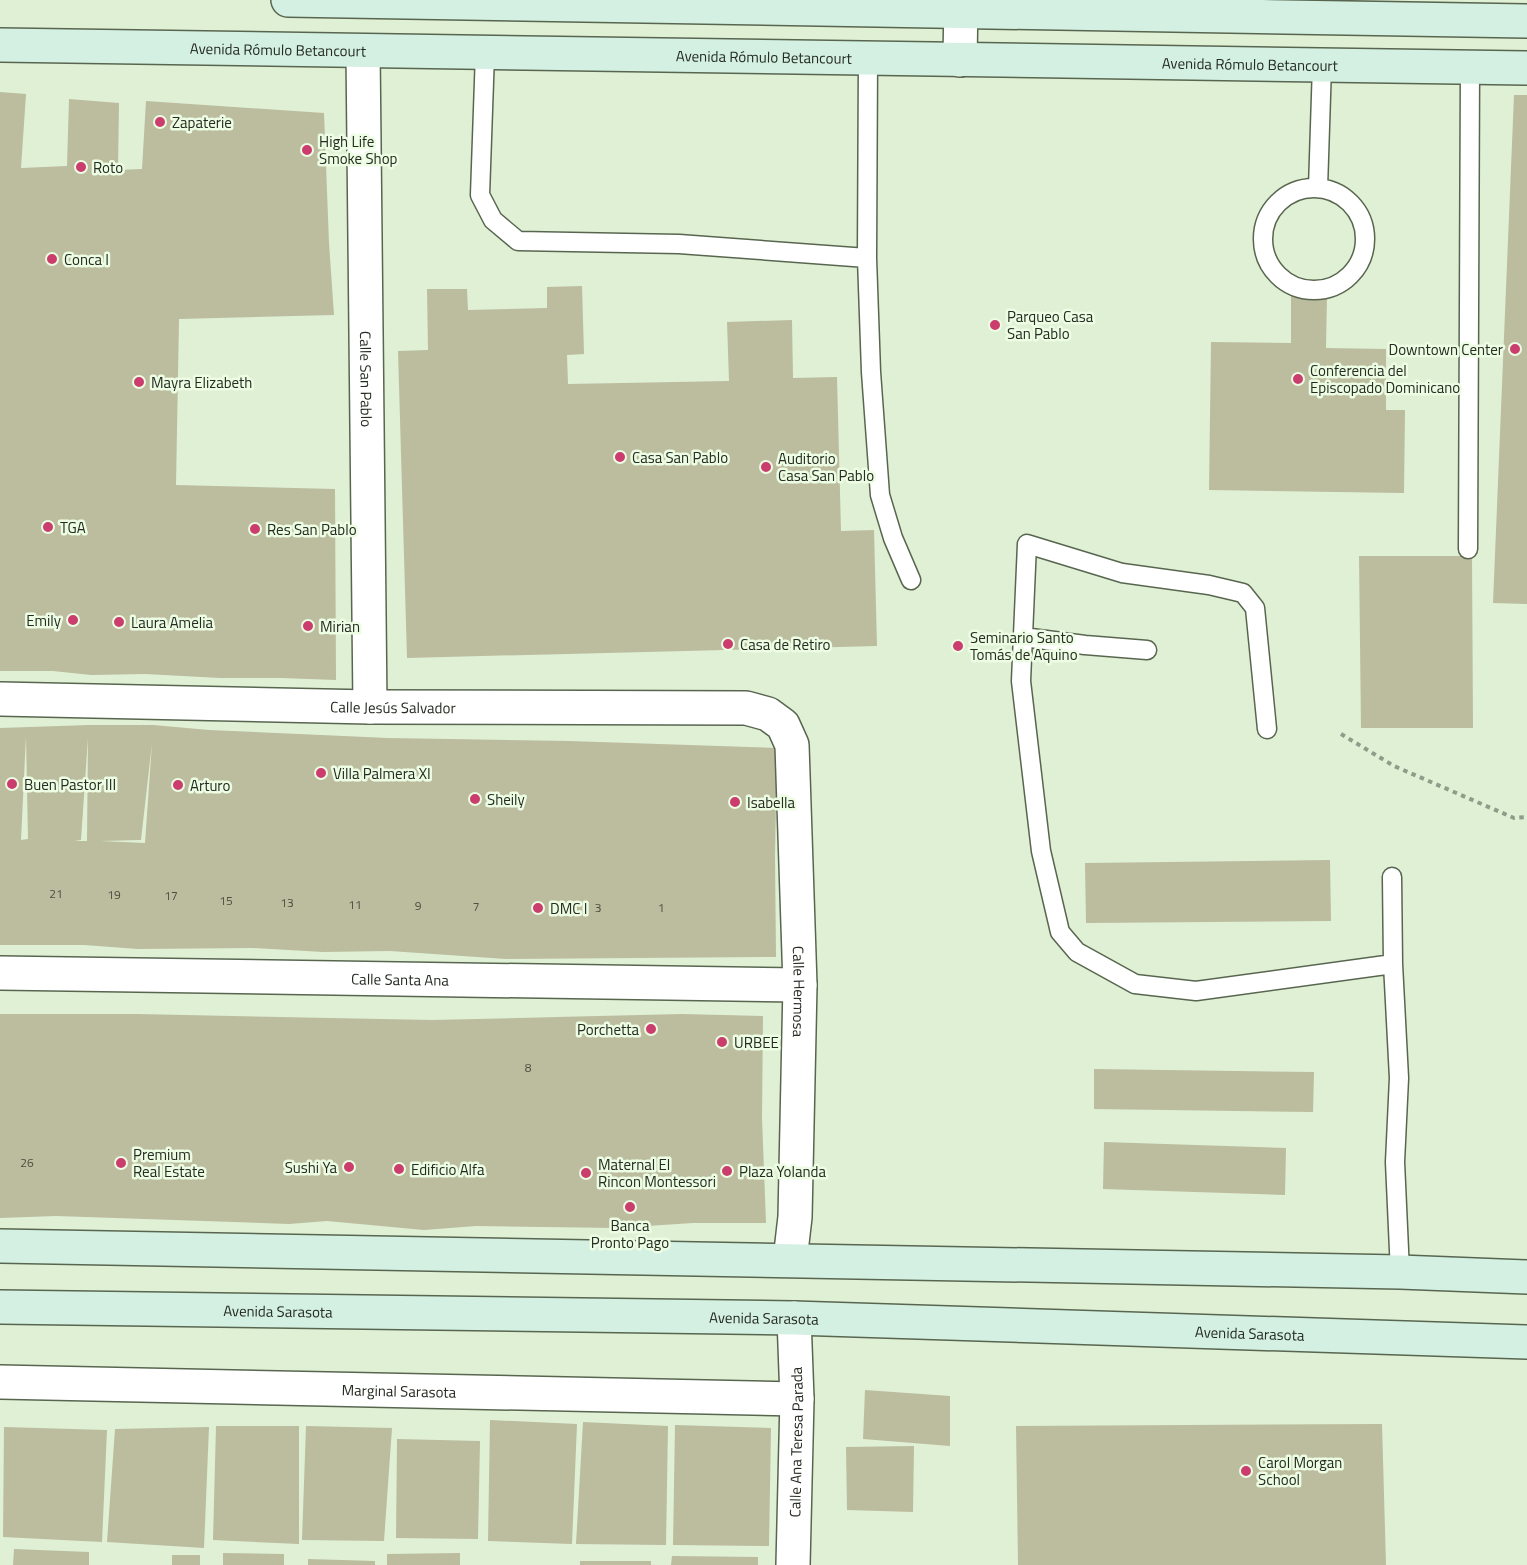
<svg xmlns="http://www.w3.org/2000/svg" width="1527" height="1565" viewBox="0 0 1527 1565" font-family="'Titillium Web',sans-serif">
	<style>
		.building { fill: #bcbc9f; fill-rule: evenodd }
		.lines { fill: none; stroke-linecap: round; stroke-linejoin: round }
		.service-casing { stroke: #58664f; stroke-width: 21 }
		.minor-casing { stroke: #58664f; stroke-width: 36 }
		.secondary-casing { stroke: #58664f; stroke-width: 36 }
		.path { stroke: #909c89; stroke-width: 4; stroke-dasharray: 4.5 4.5; stroke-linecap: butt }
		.service { stroke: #fff; stroke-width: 18 }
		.minor { stroke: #fff; stroke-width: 33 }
		.secondary { stroke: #d4f0e2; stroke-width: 33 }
		.poi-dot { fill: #ca3d6d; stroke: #ecfde3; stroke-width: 2 }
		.labels { text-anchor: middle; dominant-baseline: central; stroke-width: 5; stroke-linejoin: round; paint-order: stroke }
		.number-label { font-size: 12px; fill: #4b4f40 }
		.street-label { font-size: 15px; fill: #252b21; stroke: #ecfde3 }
		.poi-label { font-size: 15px; fill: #252b21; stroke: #ecfde3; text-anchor: start }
	</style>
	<rect width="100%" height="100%" fill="#dff0d5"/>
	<path class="building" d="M0,92L26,94L21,168L67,166L69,99L119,103L118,170L142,169L146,101L324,113L329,243L334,315L179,319L176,485L335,489L336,680L281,678H220L145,674L91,675L53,671H0Z
		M1514,95H1527V604L1493,603Z
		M582,286L584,354L567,355L568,384L729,381L727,322L792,320L793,378L837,377L841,531L874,530L877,646L407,658L398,351L428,350L427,289H467L468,310L547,308V287Z
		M1291,295H1327L1326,348L1386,349V410H1405L1404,493L1209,490L1211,342L1291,343Z
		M1359,556H1472L1473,728H1361Z
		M89,725H153L209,730L388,738L569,741L777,748L775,857L776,957L506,959L390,951L323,952L252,948L138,949L84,945H0V728ZM26,736L28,839L21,840ZM88,738L87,841H74L81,840ZM152,743L145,843L100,841L141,840Z
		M1330,860L1331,921L1086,923L1085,863Z
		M0,1014H137L432,1020L682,1014L763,1016L762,1118L766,1223H693L616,1228L476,1226L424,1230L327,1221L289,1224L56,1216L0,1218Z
		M1094,1069L1314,1072L1313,1112L1094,1109Z
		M1104,1142L1286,1148L1285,1195L1103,1189Z
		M865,1390L950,1396V1446L863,1439Z
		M490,1420L577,1424L572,1544L488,1541Z
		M583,1422L668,1426L666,1545L576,1544Z
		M1382,1424L1386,1565H1018L1016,1426Z
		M675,1425L771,1428L769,1546L673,1545Z
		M216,1426H299V1544L213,1540Z
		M306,1426L392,1428L384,1541L302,1540Z
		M4,1427L107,1430L102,1542L3,1537Z
		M209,1427L204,1548L107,1542L115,1429Z
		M397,1439L480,1441L478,1539L396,1538Z
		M914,1446L913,1512L847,1510L846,1447Z
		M14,1549L89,1552V1565H13Z
		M223,1553L284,1554V1565H223Z
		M460,1553V1565H387V1554Z
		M172,1555H200V1565H172Z
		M672,1556L758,1557V1565H671Z
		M308,1559L375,1561V1565H308Z
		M580,1561H651V1565H580Z"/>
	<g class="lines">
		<defs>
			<path id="service" d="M485,53L480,195L493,220L518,241L679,244L867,258L868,58
				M1318,188L1322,65
				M1263 239a51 51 0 1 1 102 0a51 51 0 1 1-102 0Z
				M867,258L871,372L880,495L893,538L911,580
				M1468,549L1470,67
				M1023,637L1085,645L1147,650
				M1267,729L1255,608L1243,593L1209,585L1122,573L1027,544L1021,681L1041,851L1060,932L1077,952L1135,984L1196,991L1393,964
				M1392,877L1393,964L1399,1078L1395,1162L1400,1272"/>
			<g id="minor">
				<path id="s1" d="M363,51L370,707"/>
				<path d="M960,60L961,0"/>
				<path id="s2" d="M0,699L370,707L746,708L768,714L783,725L792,745L800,985L795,1217L790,1260"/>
				<path id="s3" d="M0,973L800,985"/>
				<path id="s4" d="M0,1382L797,1399"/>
				<path id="s5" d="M793,1565L797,1399L794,1318"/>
			</g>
			<g id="secondary">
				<path d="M288,0L1527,21"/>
				<path id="s6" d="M0,45L1527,68"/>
				<path d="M0,1246L1400,1272L1527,1277"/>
				<path id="s7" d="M0,1307L794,1318L1527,1342"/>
			</g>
		</defs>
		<use href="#service" class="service-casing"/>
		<use href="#minor" class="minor-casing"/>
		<use href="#secondary" class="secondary-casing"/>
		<path class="path" d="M1341,734L1394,766L1514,818L1527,817"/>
		<use href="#service" class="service"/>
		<use href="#minor" class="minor"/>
		<use href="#secondary" class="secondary"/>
	</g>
	<g class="poi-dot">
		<circle cx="160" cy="122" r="6"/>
		<circle cx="307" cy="150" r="6"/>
		<circle cx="81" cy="167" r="6"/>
		<circle cx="52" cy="259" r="6"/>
		<circle cx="995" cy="325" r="6"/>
		<circle cx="1515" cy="349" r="6"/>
		<circle cx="1298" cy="379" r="6"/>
		<circle cx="139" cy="382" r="6"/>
		<circle cx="620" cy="457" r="6"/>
		<circle cx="766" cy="467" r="6"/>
		<circle cx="48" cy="527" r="6"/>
		<circle cx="255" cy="529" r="6"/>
		<circle cx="73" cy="620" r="6"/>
		<circle cx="119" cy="622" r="6"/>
		<circle cx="308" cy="626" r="6"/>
		<circle cx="728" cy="644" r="6"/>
		<circle cx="958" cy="646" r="6"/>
		<circle cx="321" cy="773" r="6"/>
		<circle cx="12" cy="784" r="6"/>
		<circle cx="178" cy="785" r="6"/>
		<circle cx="475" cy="799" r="6"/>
		<circle cx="735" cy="802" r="6"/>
		<circle cx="538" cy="908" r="6"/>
		<circle cx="651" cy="1029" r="6"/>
		<circle cx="722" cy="1042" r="6"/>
		<circle cx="121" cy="1163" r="6"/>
		<circle cx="349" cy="1167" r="6"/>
		<circle cx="399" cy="1169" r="6"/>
		<circle cx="727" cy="1171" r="6"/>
		<circle cx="586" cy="1173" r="6"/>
		<circle cx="630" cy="1207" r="6"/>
		<circle cx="1246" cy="1471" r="6"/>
	</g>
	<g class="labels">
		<g class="number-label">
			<text x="56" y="893">21</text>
			<text x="114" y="894">19</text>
			<text x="171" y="895">17</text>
			<text x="226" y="900">15</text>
			<text x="287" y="902">13</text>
			<text x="355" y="904">11</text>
			<text x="418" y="905">9</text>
			<text x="476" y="906">7</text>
			<text x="598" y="907">3</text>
			<text x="661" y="907">1</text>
			<text x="528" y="1067">8</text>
			<text x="27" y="1162">26</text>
		</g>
		<g class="street-label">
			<text stroke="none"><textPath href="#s6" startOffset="278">Avenida Rómulo Betancourt</textPath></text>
			<text stroke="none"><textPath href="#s6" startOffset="764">Avenida Rómulo Betancourt</textPath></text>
			<text stroke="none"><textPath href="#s6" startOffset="1250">Avenida Rómulo Betancourt</textPath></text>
			<text stroke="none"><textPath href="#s1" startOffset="328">Calle San Pablo</textPath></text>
			<text stroke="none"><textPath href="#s2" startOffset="393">Calle Jesús Salvador</textPath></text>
			<text stroke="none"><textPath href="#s3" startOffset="400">Calle Santa Ana</textPath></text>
			<text stroke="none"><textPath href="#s2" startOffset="1056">Calle Hermosa</textPath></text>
			<text stroke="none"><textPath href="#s7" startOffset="278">Avenida Sarasota</textPath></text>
			<text stroke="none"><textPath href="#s7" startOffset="764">Avenida Sarasota</textPath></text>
			<text stroke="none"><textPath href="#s7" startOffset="1250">Avenida Sarasota</textPath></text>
			<text stroke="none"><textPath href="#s4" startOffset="399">Marginal Sarasota</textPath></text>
			<text stroke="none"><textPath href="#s5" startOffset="123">Calle Ana Teresa Parada</textPath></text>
		</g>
		<g class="poi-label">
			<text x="172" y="122">Zapaterie</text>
			<text x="319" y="141">High Life<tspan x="319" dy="17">Smoke Shop</tspan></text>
			<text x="93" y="167">Roto</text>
			<text x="64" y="259">Conca I</text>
			<text x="1007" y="316">Parqueo Casa<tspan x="1007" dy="17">San Pablo</tspan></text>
			<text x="1503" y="349" text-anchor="end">Downtown Center</text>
			<text x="1310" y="370">Conferencia del<tspan x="1310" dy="17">Episcopado Dominicano</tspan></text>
			<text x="151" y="382">Mayra Elizabeth</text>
			<text x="632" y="457">Casa San Pablo</text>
			<text x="778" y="458">Auditorio<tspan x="778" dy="17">Casa San Pablo</tspan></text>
			<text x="60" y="527">TGA</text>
			<text x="267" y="529">Res San Pablo</text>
			<text x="61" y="620" text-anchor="end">Emily</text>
			<text x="131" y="622">Laura Amelia</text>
			<text x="320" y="626">Mirian</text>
			<text x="970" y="637">Seminario Santo<tspan x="970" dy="17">Tomás de Aquino</tspan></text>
			<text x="740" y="644">Casa de Retiro</text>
			<text x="333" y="773">Villa Palmera XI</text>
			<text x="24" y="784">Buen Pastor III</text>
			<text x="190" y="785">Arturo</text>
			<text x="487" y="799">Sheily</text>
			<text x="747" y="802">Isabella</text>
			<text x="550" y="908">DMC I</text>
			<text x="639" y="1029" text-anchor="end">Porchetta</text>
			<text x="734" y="1042">URBEE</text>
			<text x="133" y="1154">Premium<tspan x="133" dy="17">Real Estate</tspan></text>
			<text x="598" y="1164">Maternal El<tspan x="598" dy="17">Rincon Montessori</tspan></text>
			<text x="337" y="1167" text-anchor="end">Sushi Ya</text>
			<text x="411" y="1169">Edificio Alfa</text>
			<text x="739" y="1171">Plaza Yolanda</text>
			<text x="630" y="1225" text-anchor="middle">Banca<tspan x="630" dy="17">Pronto Pago</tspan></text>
			<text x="1258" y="1462">Carol Morgan<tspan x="1258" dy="17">School</tspan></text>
		</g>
	</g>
</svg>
